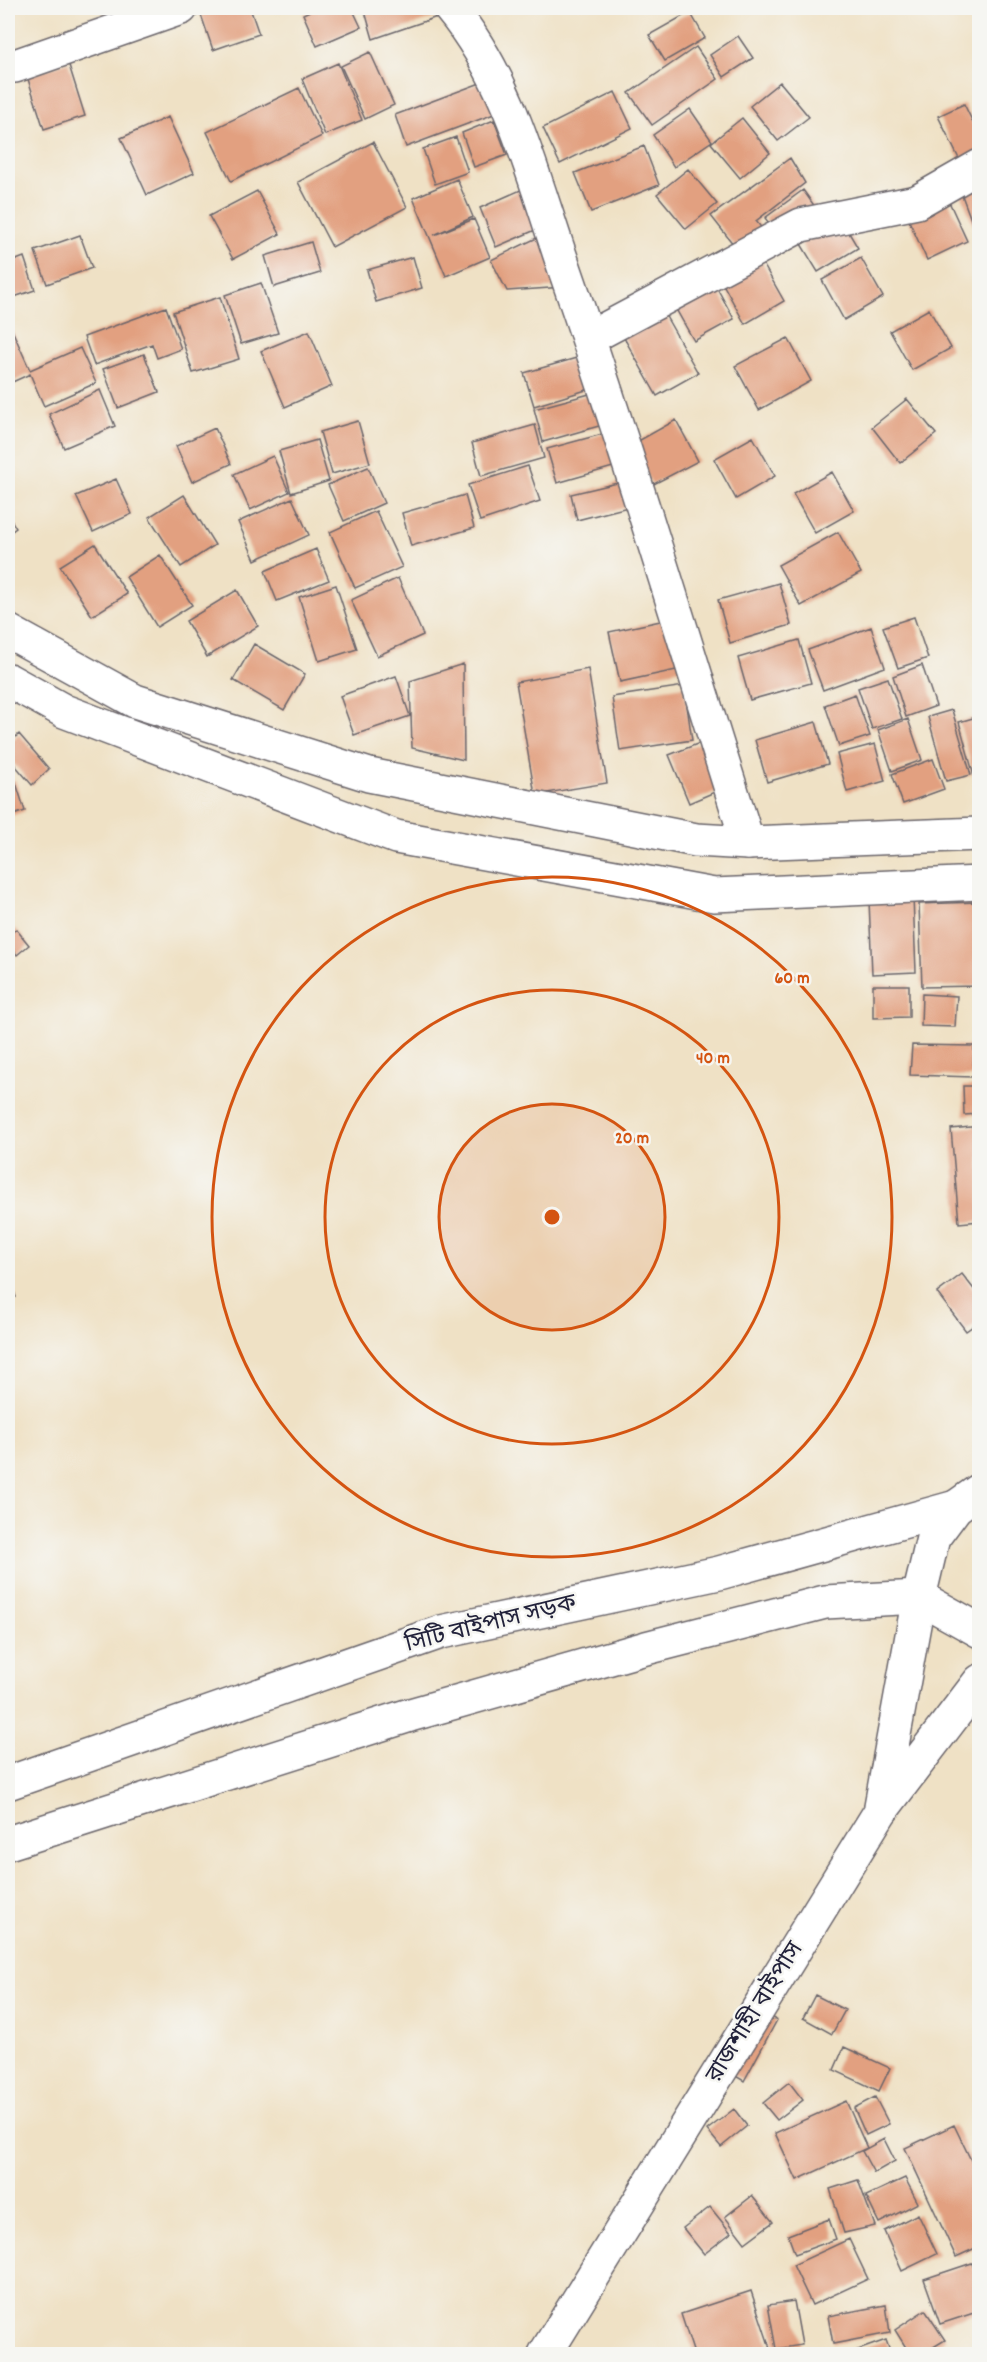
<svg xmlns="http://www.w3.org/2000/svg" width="987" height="2362" viewBox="0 0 987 2362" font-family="Dekko,'Noto Sans Bengali',sans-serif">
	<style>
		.building { fill: #e2a080 }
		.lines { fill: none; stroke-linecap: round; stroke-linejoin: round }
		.minor-casing { stroke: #6a656b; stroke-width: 36 }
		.major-casing { stroke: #6a656b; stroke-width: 36 }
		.highway-casing { stroke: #6a656b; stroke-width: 36 }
		.minor { stroke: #fff; stroke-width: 33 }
		.major { stroke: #fff; stroke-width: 33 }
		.highway { stroke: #fff; stroke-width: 33 }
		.ring { fill: none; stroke: #d45411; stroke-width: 3 }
		.labels { text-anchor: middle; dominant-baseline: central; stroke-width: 5; stroke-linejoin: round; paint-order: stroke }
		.street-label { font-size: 24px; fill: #22223b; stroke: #f6f6f2 }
		.centre { fill: #d45411; stroke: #f6f6f2; stroke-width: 3 }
		.ring-label { font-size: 18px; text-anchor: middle; font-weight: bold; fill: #d45411; stroke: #f6f6f2; stroke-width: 5; stroke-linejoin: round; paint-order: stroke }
	</style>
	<rect width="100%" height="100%" fill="#f6f6f2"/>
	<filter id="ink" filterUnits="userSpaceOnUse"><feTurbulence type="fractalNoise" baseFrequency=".0167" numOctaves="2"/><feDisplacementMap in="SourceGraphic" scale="12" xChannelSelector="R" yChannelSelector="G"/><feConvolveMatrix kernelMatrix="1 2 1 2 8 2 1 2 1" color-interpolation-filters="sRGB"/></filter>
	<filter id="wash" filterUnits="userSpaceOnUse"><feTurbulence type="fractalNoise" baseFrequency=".008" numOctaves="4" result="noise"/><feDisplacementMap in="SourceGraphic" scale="24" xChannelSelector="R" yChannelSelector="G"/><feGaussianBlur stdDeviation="1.35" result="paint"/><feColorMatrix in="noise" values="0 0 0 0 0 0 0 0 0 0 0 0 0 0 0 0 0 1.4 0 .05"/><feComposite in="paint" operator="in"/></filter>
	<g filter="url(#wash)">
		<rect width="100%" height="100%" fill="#efe1c5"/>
		<g id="blocks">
			<path class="building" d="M203,8H250L259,34L213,50L199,9Z
				M316,8H352L361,27L317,46L303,14Z
				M364,8H432L437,17L373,39Z
				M690,12L705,38L665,61L649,35Z
				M738,36L753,58L724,77L710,55Z
				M696,47L718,79L652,125L629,93Z
				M370,52L394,105L365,119L341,66Z
				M68,62L85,116L44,129L27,76Z
				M338,63L362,120L325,135L302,79Z
				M483,82L494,114L406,147L395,115Z
				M780,82L809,117L778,141L750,106Z
				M299,88L322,136L231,181L207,132Z
				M615,92L632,128L560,164L543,128Z
				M964,104L980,137V166L966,173L938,116Z
				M980,105V121L974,108Z
				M690,109L712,141L674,167L653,135Z
				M168,117L194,173L147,195L121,138Z
				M742,118L770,153L740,178L711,143Z
				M494,120L507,155L474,167L462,133Z
				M456,137L468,172L435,184L423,149Z
				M373,142L407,207L332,247L298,182Z
				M644,146L659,185L591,212L575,173Z
				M790,158L805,183L756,221L770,239L741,254L711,216Z
				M688,169L717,204L686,229L657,194Z
				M457,179L473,217L434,235L474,219L490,257L446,276L413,198Z
				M980,182V223L973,225L960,190Z
				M523,189L540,228L496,247L480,208Z
				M803,190L823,218L786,246L765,218Z
				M257,191L280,234L233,259L209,216Z
				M945,193L967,241L927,260L905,212Z
				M842,221L858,248L818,272L801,244Z
				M545,234L564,287L507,291L491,260Z
				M80,235L92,268L47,284L35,251Z
				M311,242L320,273L274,287L265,256Z
				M24,257L35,290L8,299V263Z
				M413,257L422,288L376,302L367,270Z
				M861,258L883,297L844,320L822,280Z
				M762,262L784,301L745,324L723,284Z
				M712,279L734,319L694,341L672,302Z
				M261,283L278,333L241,344L225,295Z
				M220,297L239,359L193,373L173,312Z
				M166,307L181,349L157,358L152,344L94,365L84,337Z
				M929,309L951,348L912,370L890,331Z
				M664,313L698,373L657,396L623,336Z
				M8,321L30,370L80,348L96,383L44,406L30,374L8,384Z
				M309,331L332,386L285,407L261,351Z
				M788,338L811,381L759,410L735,366Z
				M144,354L159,392L118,408L103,369Z
				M587,355L596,387L534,406L524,373Z
				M100,390L115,426L64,448L49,414Z
				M597,392L606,424L543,442L534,409Z
				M907,399L936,434L900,463L872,427Z
				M676,420L698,461L652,485L631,445Z
				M358,421L370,463L332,474L320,432Z
				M535,425L544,458L481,476L472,443Z
				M215,428L231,464L192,482L176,446Z
				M610,432L620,465L557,483L547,449Z
				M753,437L775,476L736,499L714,459Z
				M317,440L329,481L291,493L279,451Z
				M273,456L289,492L250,510L234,474Z
				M528,466L540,501L480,521L468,485Z
				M368,467L384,503L344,521L328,485Z
				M832,472L854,511L815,533L793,494Z
				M116,479L132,514L93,532L76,496Z
				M626,481L632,506L577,520L571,494Z
				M184,495L215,545L181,567L149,517Z
				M465,495L474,528L411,546L402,513Z
				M292,498L309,535L255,560L238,522Z
				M376,511L402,567L355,588L330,532Z
				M8,515L16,528L8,534Z
				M838,532L861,573L801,606L778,565Z
				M95,544L127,594L92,616L60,566Z
				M316,549L329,580L277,601L265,571Z
				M160,555L192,605L157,627L126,577Z
				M398,578L423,635L377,656L351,600Z
				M779,583L791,625L730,643L718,600Z
				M336,585L357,649L319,661L299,597Z
				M237,590L258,626L207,657L186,621Z
				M914,617L928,658L898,668L883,627Z
				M670,619L681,669L620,682L609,632Z
				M871,627L885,667L823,690L808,650Z
				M799,640L811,683L750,700L738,658Z
				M254,644L305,674L284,710L233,680Z
				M463,664L464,760L412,748L410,681Z
				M922,665L936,706L906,717L893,676Z
				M588,669L607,783L535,795L516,682Z
				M396,676L410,716L354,735L340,696Z
				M888,678L902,719L872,729L858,688Z
				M684,686L692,740L620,751L612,697Z
				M855,694L870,736L839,746L825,705Z
				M952,710L971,775L946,781L928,717Z
				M980,716V786L977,787L959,722Z
				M908,719L922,760L892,771L878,730Z
				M816,722L828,764L767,782L755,740Z
				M19,734L49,769L32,785L8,757V744Z
				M705,741L724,788L689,803L669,755Z
				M875,744L885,781L847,792L837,754Z
				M933,759L944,789L903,804L892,774Z
				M15,780L25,811L8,817V783Z
				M913,897L916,972L872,974L869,900Z
				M980,902V986L922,987L919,904Z
				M16,929L29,945L17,955L8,943V936Z
				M873,985H909V1017L873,1018Z
				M922,994L957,996L955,1027L921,1026Z
				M912,1045L974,1046L973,1077L910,1075Z
				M963,1086H980V1114L964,1115Z
				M980,1126V1221L959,1223L951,1129Z
				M8,1274L16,1297L8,1301Z
				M962,1274L980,1297V1321L966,1331L937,1293Z
				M815,1995L845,2010L832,2034L803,2018Z
				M761,2011L777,2020L744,2081L727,2071Z
				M844,2047L890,2068L879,2091L834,2070Z
				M789,2082L803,2100L777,2120L763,2103Z
				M875,2097L889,2124L866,2135L854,2108Z
				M846,2101L867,2148L797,2180L775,2133Z
				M734,2109L747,2126L721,2147L707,2130Z
				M954,2125L980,2179V2246L956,2257L905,2148Z
				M884,2139L895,2161L874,2173L862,2151Z
				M905,2178L918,2203L879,2223L866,2196Z
				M858,2180L875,2226L844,2233L830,2189Z
				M752,2196L773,2222L745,2243L725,2217Z
				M710,2207L731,2233L704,2254L683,2228Z
				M918,2214L937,2254L902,2271L884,2231Z
				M829,2219L836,2239L795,2254L788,2235Z
				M849,2239L868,2279L812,2305L793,2265Z
				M972,2263L980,2286V2311L940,2324L924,2279Z
				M751,2291L772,2354H694L681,2314Z
				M794,2301L802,2345L776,2349L768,2305Z
				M886,2305L890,2333L833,2344L828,2316Z
				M925,2310L945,2340L922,2354H910L895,2330Z
				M886,2340L891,2354H847Z
				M815,2351V2354H779V2353Z"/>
		</g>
	</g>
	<g filter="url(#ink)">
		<use href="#blocks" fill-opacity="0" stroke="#6a656b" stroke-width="1.5"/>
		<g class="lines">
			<defs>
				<path id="minor" d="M450,8C511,81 533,178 564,267C630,458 687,651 748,843
					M15,66L181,8
					M589,338L801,225L917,202L980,166"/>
				<path id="major" d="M8,1783L441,1632L719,1573L956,1507
					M8,1843L410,1715L646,1648L825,1602L919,1597"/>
				<path id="highway" d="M8,631L135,701L369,775L696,840L748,843L980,834
					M8,680L64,711L396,837L714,895L980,883
					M919,1597L980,1631
					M881,1806L919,1597L933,1538L956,1507L980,1490
					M545,2354L880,1812L980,1681"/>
			</defs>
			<use href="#minor" class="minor-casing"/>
			<use href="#major" class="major-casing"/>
			<use href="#highway" class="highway-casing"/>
			<use href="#minor" class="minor"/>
			<use href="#major" class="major"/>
			<use href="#highway" class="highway"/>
		</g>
	</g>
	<circle cx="552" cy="1217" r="113" fill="#d45411" fill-opacity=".12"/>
	<g class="ring">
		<circle cx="552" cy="1217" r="113"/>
		<circle cx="552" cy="1217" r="227"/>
		<circle cx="552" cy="1217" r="340"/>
	</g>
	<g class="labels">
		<g class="street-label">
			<text transform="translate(491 1625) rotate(-14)">সিটি বাইপাস সড়ক</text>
			<text transform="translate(756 2013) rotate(-58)">রাজশাহী বাইপাস</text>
		</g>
	</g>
	<circle cx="552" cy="1217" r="9" class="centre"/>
	<g class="ring-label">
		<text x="792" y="983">60 m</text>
		<text x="713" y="1063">40 m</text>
		<text x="632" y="1143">20 m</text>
	</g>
	<rect width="987" height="2362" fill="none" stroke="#f6f6f2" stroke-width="30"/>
</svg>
